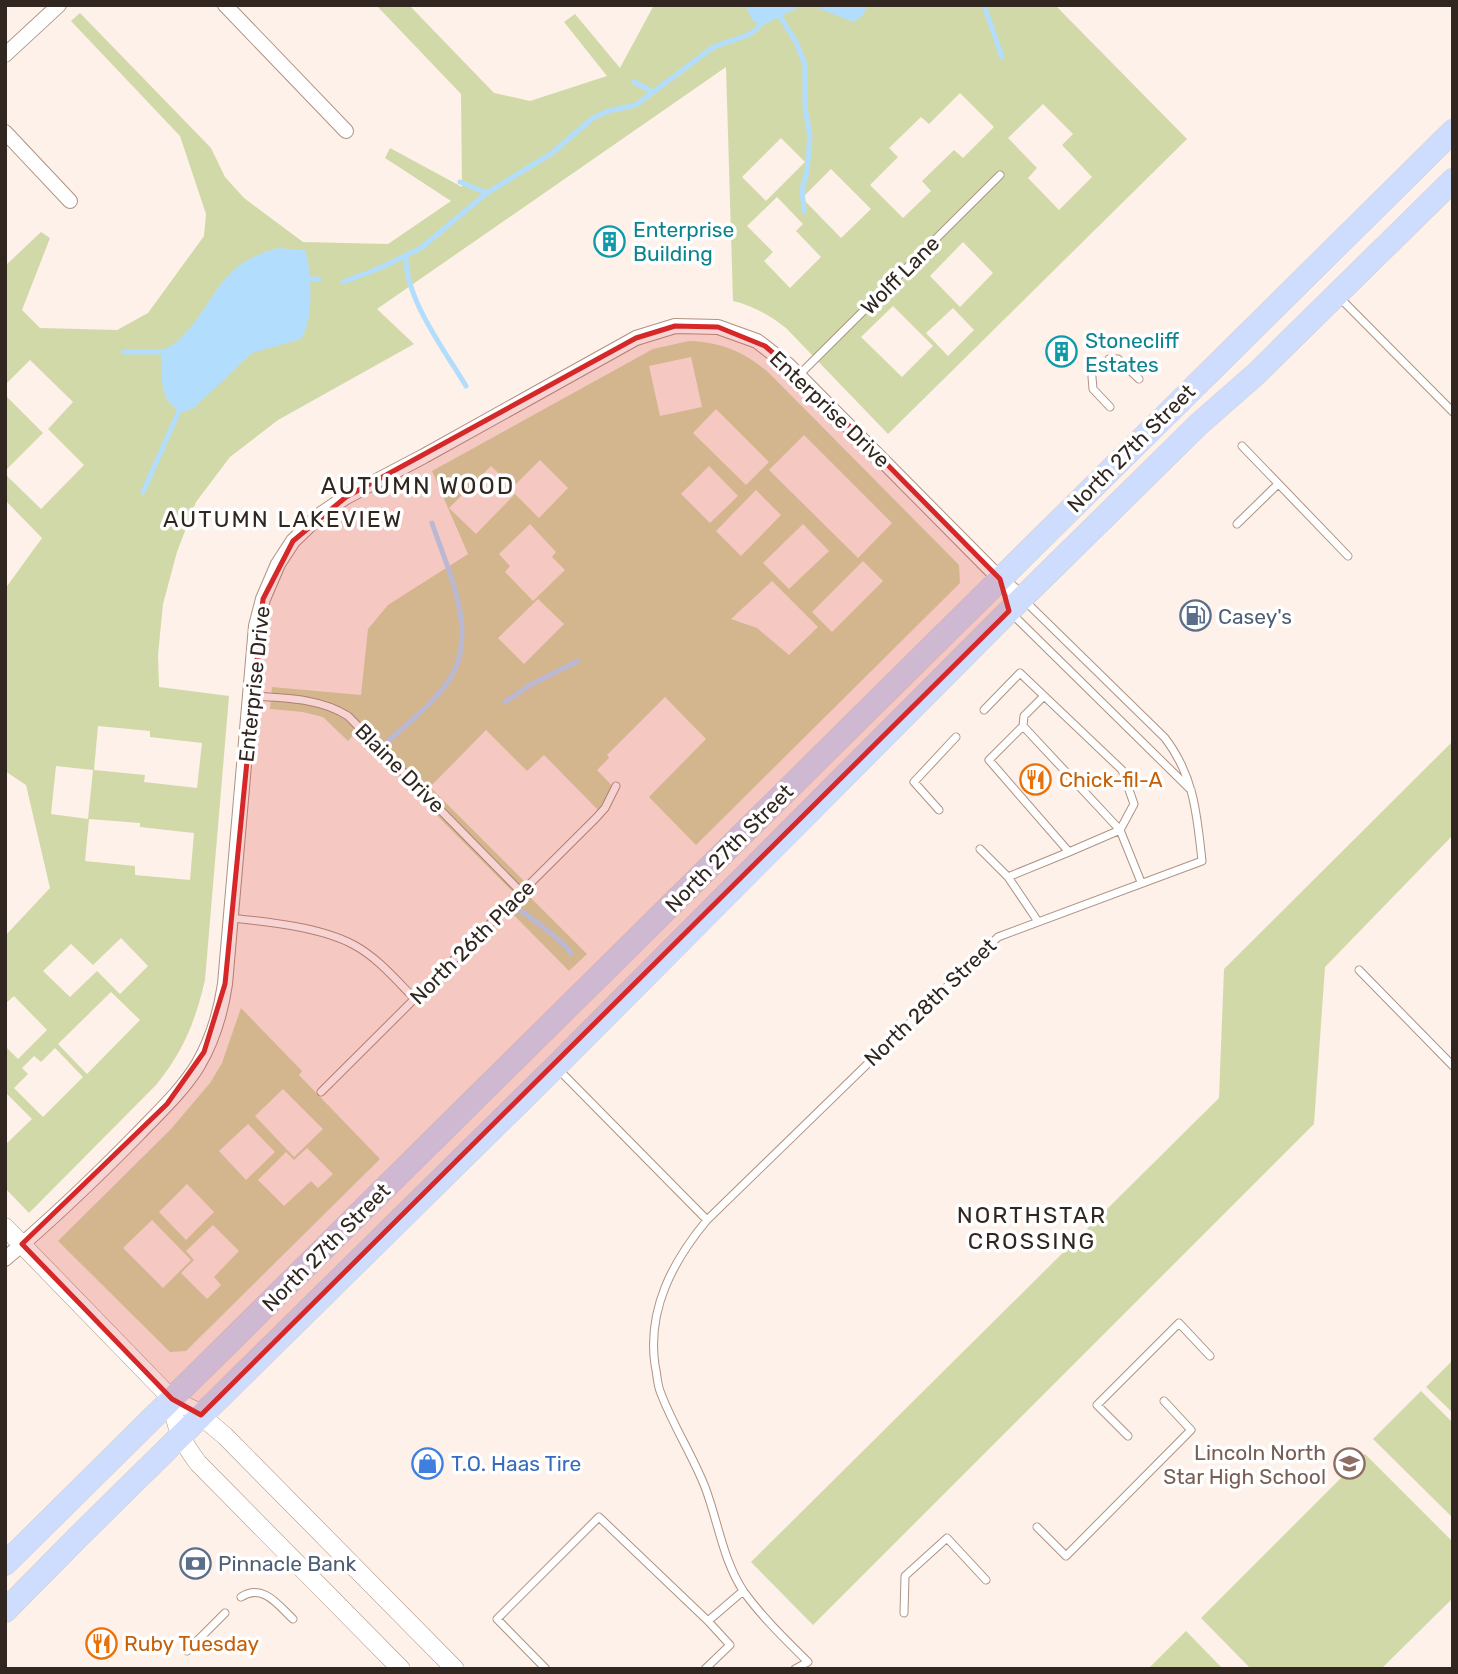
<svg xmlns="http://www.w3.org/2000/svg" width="1458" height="1674" viewBox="0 0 1458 1674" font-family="Rubik,sans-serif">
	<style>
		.green { fill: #d2d9a8; fill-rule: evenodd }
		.water { fill: #b3ddfd }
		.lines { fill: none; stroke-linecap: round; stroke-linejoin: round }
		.stream { stroke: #b3ddfd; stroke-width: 5 }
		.service-casing { stroke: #af9382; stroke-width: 9 }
		.minor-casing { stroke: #af9382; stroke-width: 16 }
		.tertiary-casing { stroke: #af9382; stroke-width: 19 }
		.primary-casing { stroke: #d2cfce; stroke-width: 24 }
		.service { stroke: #fff; stroke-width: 7 }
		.minor { stroke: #fff; stroke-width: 14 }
		.tertiary { stroke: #fff; stroke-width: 18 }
		.primary { stroke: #cedcfd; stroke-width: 23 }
		.marked { fill: #d62828; fill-opacity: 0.2; stroke: #d62828; stroke-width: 5; stroke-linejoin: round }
		.labels { text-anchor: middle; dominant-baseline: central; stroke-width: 7; stroke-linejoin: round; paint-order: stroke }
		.culture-label { font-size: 21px; fill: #0d838f; stroke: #fff; text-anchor: start }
		.street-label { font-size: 21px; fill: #322720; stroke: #fff }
		.service-label { font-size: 21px; fill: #4e5e75; stroke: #fff; text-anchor: start }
		.food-label { font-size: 21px; fill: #c56008; stroke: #fff; text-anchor: start }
		.education-label { font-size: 21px; fill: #785e54; stroke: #fff; text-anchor: end }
		.shop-label { font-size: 21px; fill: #366cbe; stroke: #fff; text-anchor: start }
		.neighbourhood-label { font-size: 23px; letter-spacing: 2px; fill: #322720; stroke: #fff }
		.quarter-label { font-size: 24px; letter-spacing: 2px; fill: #322720; stroke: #fff }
	</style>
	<rect width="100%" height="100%" fill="#fdf1e9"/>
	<path class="green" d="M376,5H409L494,93L530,101L607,76L564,22L575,14L620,68L654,5H1055L1187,139L888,434L786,328C769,315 754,306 733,301L726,67L377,309L414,344L278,420L230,457L196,502L177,552L163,604L158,655L159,687L229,696L205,980C195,1022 184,1050 157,1084L29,1213L5,1188V1145L32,1119L5,1092V1046L18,1059L47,1030L14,996L5,1004V936L50,888L26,785L5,771V589L42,538L5,500V474L41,509L84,465L48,429L73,402L30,360L5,385V266L41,232L50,238L22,310L40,328L117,330L148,313L204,236L206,214L180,136L71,21L80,13L211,148L225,177L244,198L303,242L388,244L451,201L385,158L390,148L462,187L461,94ZM960,93L994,127L963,158L954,150L922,181L931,191L903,218L870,185L898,157L889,148L921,117L929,124ZM1043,104L1073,134L1062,145L1092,177L1059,210L1028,178L1037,168L1008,138ZM781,138L805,162L766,201L742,177ZM831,169L871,209L841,238L802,198ZM777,197L803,224L796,231L821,257L790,288L764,261L773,252L747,226ZM963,242L993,273L960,307L930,276ZM893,306L933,346L902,377L861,337ZM953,308L974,330L948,356L926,333ZM98,726L150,731V737L202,743L197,788L144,782L145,775L94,770ZM56,766L93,770L88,819L51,814ZM89,819L140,823V827L194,833L190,880L135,875V866L85,861ZM121,938L148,966L120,994L97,971L70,997L43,971L71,944L93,965ZM111,992L140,1020L87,1074L58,1044ZM55,1048L83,1077L43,1117L14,1088L28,1074L22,1068L34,1056L41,1062Z
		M689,341C721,342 745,352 769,373L959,565L960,583L696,845L649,797L706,739L665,697L607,755L609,758L597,770L618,792L599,811L544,755L527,771L486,730L430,787L528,885L523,890L587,954L569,971L505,906L516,895L355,733L348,741L323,717L303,712L270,709L272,687L361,695L368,629L388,605L468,554L432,471L653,349ZM691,357L702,407L660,416L649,366ZM716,409L769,462L746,485L693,433ZM804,435L892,523L858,558L769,470ZM540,460L568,488L539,518L515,494L476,534L449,508L491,466L513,487ZM709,466L738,496L710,523L681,494ZM756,490L781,515L741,556L716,531ZM530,524L556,552L552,557L565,570L533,601L505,572L510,566L499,554ZM803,524L829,551L789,589L763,563ZM863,561L883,581L832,632L812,612ZM772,581L818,627L789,655L757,628L731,619ZM538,599L564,624L524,664L498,638Z
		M5,395L43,433L5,471Z
		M1453,741V835L1325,967L1314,1124L813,1625L751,1562L1219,1098L1224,969Z
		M241,1008L302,1071L299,1075L380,1159L186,1351L170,1352L58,1241L171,1129L210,1083L222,1063ZM283,1089L323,1129L294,1157L255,1116ZM248,1124L275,1152L246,1180L219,1151ZM307,1148L333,1174L318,1188L311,1181L284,1206L258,1180L286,1152L294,1160ZM187,1184L214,1212L186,1240L159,1212ZM152,1220L191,1260L163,1288L123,1248ZM213,1225L239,1251L214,1277L221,1285L207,1299L181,1273L194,1260L186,1251Z
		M1453,1360V1413L1426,1387Z
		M1421,1391L1453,1423V1518L1373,1439Z
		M1365,1454L1453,1542V1598L1381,1669H1251L1201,1618Z
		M1186,1631L1223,1669H1148Z"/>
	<path class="water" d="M745,5H804L763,25L753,21Z
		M810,5H868L863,15L854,22Z
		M278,248L305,250C312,270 314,321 301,339L252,353L194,408L184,412C158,406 162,373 161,352C166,347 174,345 179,340C218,301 216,264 278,248Z"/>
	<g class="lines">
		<path class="stream" d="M984,5L1002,57
			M780,16L797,44L805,65V107L810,137L807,171L802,190L804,211
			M634,82L653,92
			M460,182L487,193
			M406,256C404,297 445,351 466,386
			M311,279H319
			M343,282L380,268L421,248L487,193L552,153L593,118L608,111L636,105L712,48C728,39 749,40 761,24
			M124,352H161
			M143,492L179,411
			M505,702L530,685L578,661
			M387,742C408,723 433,704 449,680C480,634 448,571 432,523
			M516,908C527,914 568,945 571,954"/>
		<defs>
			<path id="service" d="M1340,298L1453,412
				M1109,359H1118L1139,379
				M799,375L1000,175
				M1092,377L1093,389L1110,407
				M1242,446L1348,556
				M1237,524L1277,485
				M1012,614L1191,790
				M251,696C284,698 320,698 348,716L521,892
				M984,710L1020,673L1122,770L1134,804L1120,830L1069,852
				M1023,726L1024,716L1044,696
				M939,810L914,782L956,737
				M980,849L1008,877L1037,920
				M1008,877L1069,852L989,760L1023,726L1120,830L1141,882
				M231,918C269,922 321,927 354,945C378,958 396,980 415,999
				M1359,970L1453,1066
				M557,1068L707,1220C673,1261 647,1309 655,1365C657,1373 657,1383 660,1391C672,1424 692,1454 705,1487C718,1521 723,1561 744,1592C762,1617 786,1640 808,1662
				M321,1092L596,818L605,808L616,786
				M707,1220L998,937L1202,861C1197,814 1194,776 1165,738L1024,600
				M1128,1436L1097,1405L1179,1323L1210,1356
				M1037,1527L1066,1556L1191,1430L1164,1401
				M241,1597C263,1583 278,1605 293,1619
				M904,1613L905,1576L947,1538L986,1580
				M708,1621L743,1591
				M187,1651L225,1613
				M546,1669L497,1619L599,1517L708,1621L730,1645L705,1669
				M795,1669L808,1662"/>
			<path id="minor" d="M225,5L346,131
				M5,55L59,5
				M5,132L70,201
				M5,1259C52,1219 96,1177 138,1134C159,1112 182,1091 198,1065C212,1041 221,1011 225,984L256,626L263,599L278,564L293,541L321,514L346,497L424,456L636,338L675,326L718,327L757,341L787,364L1000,579L1022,598"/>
			<path id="tertiary" d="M5,1227L172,1399L194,1410L225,1436L455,1669
				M172,1399C174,1425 182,1442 198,1463L401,1669"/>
			<path id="primary" d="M5,1564L1453,131
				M5,1611L78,1537L555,1067L1009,611L1199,424L1256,374L1453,180"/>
		</defs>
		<use href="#service" class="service-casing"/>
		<use href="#minor" class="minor-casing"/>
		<use href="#tertiary" class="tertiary-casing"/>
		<use href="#primary" class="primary-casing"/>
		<use href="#service" class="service"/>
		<use href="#minor" class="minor"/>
		<use href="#tertiary" class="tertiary"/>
		<use href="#primary" class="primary"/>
	</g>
	<path class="marked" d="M675,326L718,327L765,346L799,375L1000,579L1009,611L201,1415L172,1399L22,1244L167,1104L204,1052L225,984L263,599L293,541L346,497L636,338Z"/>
	<defs>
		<symbol id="building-ring" viewBox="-11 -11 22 22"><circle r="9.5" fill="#fff" stroke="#0f9aa8" stroke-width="1.5"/><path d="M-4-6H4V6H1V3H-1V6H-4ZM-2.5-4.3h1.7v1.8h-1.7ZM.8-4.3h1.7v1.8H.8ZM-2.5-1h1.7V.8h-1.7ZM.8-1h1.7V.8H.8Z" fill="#0f9aa8"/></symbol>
		<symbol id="fuel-ring" viewBox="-11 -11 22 22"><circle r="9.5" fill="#fff" stroke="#5c6f8a" stroke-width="1.5"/><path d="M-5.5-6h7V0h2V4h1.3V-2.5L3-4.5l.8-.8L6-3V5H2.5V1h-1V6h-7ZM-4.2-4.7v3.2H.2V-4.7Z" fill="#5c6f8a"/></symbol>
		<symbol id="restaurant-ring" viewBox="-11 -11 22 22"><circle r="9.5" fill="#fff" stroke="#e8710a" stroke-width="1.5"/><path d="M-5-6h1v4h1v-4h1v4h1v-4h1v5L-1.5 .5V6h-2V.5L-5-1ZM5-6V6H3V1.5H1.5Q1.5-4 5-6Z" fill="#e8710a"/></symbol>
		<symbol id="shop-ring" viewBox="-11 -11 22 22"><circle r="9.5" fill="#fff" stroke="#3f7fe0" stroke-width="1.5"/><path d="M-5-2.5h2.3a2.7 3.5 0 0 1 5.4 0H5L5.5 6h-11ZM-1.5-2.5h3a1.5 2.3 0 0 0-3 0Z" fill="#3f7fe0"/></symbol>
		<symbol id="school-ring" viewBox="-11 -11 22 22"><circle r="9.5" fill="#fff" stroke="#8d6e63" stroke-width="1.5"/><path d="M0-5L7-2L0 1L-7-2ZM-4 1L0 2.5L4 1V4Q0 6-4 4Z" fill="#8d6e63"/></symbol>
		<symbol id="bank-ring" viewBox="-11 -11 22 22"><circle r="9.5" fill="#fff" stroke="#5c6f8a" stroke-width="1.5"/><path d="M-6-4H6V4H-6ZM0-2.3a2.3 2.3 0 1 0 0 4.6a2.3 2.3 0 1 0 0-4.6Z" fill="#5c6f8a"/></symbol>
	</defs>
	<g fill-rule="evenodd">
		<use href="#building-ring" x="592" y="224" width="35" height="35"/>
		<use href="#building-ring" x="1044" y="334" width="35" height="35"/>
		<use href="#fuel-ring" x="1178" y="598" width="35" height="35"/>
		<use href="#restaurant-ring" x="1018" y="762" width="35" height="35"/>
		<use href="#shop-ring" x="410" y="1446" width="35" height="35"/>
		<use href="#school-ring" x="1332" y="1446" width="35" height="35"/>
		<use href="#bank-ring" x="178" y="1546" width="35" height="35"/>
		<use href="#restaurant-ring" x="84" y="1626" width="35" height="35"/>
	</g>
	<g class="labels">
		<g class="culture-label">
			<text x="633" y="229">Enterprise<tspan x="633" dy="24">Building</tspan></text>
			<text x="1085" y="340">Stonecliff<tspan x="1085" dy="24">Estates</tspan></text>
		</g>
		<g class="street-label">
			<text transform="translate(900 275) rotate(-45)">Wolff Lane</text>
			<text transform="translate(830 409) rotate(44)">Enterprise Drive</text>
			<text transform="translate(1131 448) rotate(-45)">North 27th Street</text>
			<text transform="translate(254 684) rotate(-84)">Enterprise Drive</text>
			<text transform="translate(400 768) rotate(45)">Blaine Drive</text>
			<text transform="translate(729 848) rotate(-45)">North 27th Street</text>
			<text transform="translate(472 942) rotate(-45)">North 26th Place</text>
			<text transform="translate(930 1002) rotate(-44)">North 28th Street</text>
			<text transform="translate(326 1247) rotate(-45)">North 27th Street</text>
		</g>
		<g class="service-label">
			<text x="1218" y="616">Casey's</text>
			<text x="218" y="1563">Pinnacle Bank</text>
		</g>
		<g class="food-label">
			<text x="1059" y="779">Chick-fil-A</text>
			<text x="124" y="1643">Ruby Tuesday</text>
		</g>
		<g class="education-label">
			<text x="1326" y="1452">Lincoln North<tspan x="1326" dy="24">Star High School</tspan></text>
		</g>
		<g class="shop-label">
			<text x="451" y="1463">T.O. Haas Tire</text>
		</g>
		<g class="neighbourhood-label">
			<text x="283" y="519">AUTUMN LAKEVIEW</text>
			<text x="1032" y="1215">NORTHSTAR<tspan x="1032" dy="26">CROSSING</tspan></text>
		</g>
		<g class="quarter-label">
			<text x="418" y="486">AUTUMN WOOD</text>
		</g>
	</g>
	<rect width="1458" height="1674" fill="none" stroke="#322720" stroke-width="14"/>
</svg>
